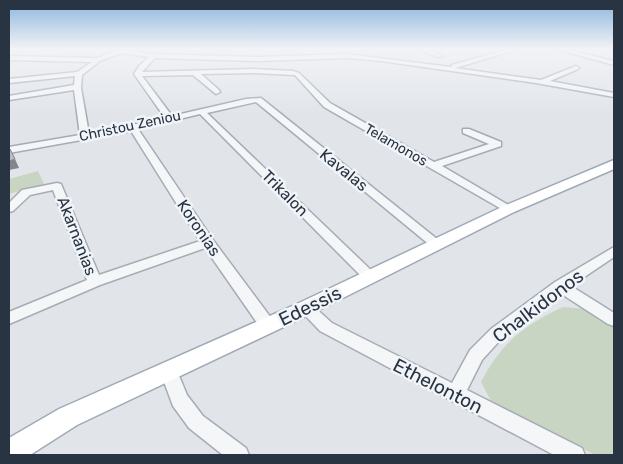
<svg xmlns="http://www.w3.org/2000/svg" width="623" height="464" viewBox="0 0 623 464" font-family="Rubik,sans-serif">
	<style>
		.green { fill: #c8d5c2 }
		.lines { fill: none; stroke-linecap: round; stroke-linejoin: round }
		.minor-casing { stroke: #a6acb5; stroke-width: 3 }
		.major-casing { stroke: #a0aab7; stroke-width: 3 }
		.minor { fill: #f4f6f8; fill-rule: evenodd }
		.major { fill: #fff; fill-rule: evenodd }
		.shaded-wall { fill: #81868c }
		.building { fill: #b8bfc8; stroke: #81868c }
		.labels { text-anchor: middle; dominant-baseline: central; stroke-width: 5; stroke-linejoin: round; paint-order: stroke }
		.far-street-label { font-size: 14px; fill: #293443; stroke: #f1f4f8 }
		.street-label { font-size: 16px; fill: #293443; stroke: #f1f4f8 }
		.near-street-label { font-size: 19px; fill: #293443; stroke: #f1f4f8 }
	</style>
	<rect width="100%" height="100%" fill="#e1e5ea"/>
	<path class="green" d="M38,171L44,184L9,194V179Z
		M563,307L587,309L614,327V455H595L493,405L481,382C501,343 524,325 563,307Z"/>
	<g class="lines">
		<defs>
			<path id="minor" d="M111,49L154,54L258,57L347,54L451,67L452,65L509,49H518L455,68L541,80L576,66L579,68L578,69L550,81L614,93V97L536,83L381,61L347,58L258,61L155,58L142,72L254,69L293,71L299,73L330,103L434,162L489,144L463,133V129H469L501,142V146L442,166L515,209L509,212L505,211L324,107L295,75L254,73L201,74L219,90L220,92L216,94L193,75L142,76L172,116L246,99L261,98L442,243L436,247L431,246L256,102L207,113L374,273L376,276L374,279H364L200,114L138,129L213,240L274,322L276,326L274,330L268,332L262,330L205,248L100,285L9,324V312L87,280L53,190L30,195L13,211L9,212V203L22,190L57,183L61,184L99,275L200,241L131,131L9,153V147L80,135L74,90L9,100V96L74,85L75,76L9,83V79L77,72L92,62L9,60V56L97,58L115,51ZM121,53L149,57L139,66L134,74L165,118L89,134L81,88L82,75L100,61Z
				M417,49H425L444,56L439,57Z
				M556,49H565L614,61V65Z
				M614,247V257L571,286L614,313V326L608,324L560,293L503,337L482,360L467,390L582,448L585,455H554L320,331L298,308L301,304L306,302L311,304L332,323L452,383L470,350L491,329L555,282Z
				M169,364L175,366L187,395L203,416L246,448L249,455H223L189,428L173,406L160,371L163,366Z"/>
			<path id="major" d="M614,160V169L514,212L313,313L77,425L30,455H9V438L59,409L299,303L504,206Z"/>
		</defs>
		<use href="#minor" class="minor-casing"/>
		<use href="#major" class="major-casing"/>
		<use href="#minor" class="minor"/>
		<use href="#major" class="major"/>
	</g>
	<path class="shaded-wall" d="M15,159L19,168L9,170V161Z"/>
	<path class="building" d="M10,149L15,159L9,161V150Z"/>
	<linearGradient id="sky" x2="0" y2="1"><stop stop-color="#89b4dd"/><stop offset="0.43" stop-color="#f2f3f6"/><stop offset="1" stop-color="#f2f3f6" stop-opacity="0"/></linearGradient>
	<rect width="623" height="114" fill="url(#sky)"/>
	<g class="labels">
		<g class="far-street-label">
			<text transform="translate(130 126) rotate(-12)">Christou Zeniou</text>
			<text transform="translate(396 145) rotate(30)">Telamonos</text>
		</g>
		<g class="street-label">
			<text transform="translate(344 170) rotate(39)">Kavalas</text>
			<text transform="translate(285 193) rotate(45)">Trikalon</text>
			<text transform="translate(199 228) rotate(56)">Koronias</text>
			<text transform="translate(77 236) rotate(69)">Akarnanias</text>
		</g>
		<g class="near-street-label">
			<text transform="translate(310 306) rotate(-26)">Edessis</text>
			<text transform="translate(538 306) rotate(-37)">Chalkidonos</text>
			<text transform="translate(438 386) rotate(27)">Ethelonton</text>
		</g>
	</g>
	<rect width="623" height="464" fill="none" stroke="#293443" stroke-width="20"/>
</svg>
